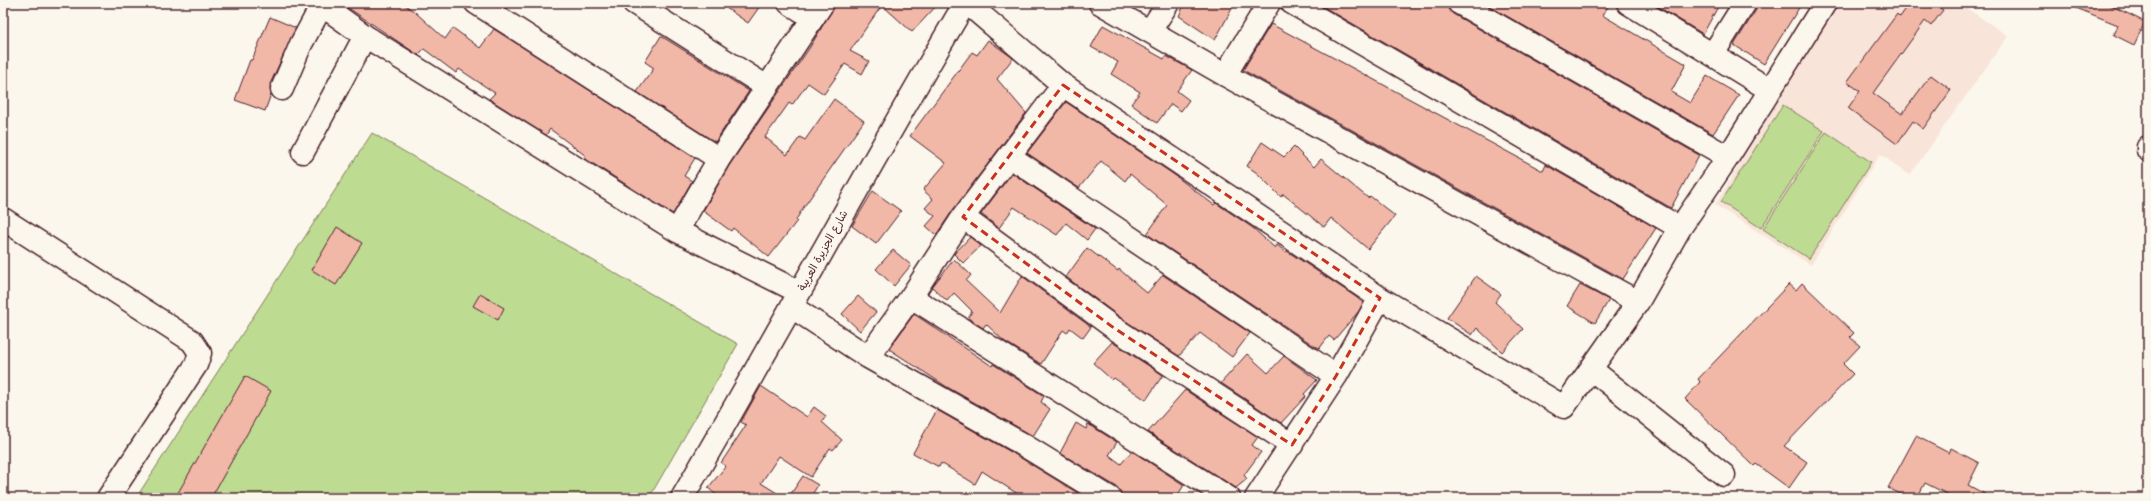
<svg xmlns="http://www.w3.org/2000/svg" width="2151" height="501" viewBox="0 0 2151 501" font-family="'Playpen Sans','Playpen Sans Arabic',sans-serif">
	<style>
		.built { fill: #f8e4d8 }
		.green { fill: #bedb92; stroke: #847d5e }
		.building { fill: #f1b8a8; stroke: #4a1f2b }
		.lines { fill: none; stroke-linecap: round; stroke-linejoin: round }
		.minor-casing { stroke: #4a1f2b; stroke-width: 25 }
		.minor { stroke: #fbf7ec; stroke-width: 22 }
		.marked { fill: none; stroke: #c8321e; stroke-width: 3; stroke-dasharray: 8 5; stroke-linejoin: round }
		.labels { text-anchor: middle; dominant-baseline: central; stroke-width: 3; stroke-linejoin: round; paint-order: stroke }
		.street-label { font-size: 11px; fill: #4a1f2b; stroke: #fbf7ec }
	</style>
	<rect width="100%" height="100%" fill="#fbf7ec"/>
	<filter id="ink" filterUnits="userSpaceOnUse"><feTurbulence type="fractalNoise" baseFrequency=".025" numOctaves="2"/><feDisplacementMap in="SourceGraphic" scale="8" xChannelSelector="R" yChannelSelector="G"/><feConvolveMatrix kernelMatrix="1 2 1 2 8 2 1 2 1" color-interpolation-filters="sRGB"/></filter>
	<g filter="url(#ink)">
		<path class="built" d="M1837,3H1959L2008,36L1910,175L1880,154L1811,265L1715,205Z"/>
		<path class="green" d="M1783,105L1824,131L1761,228L1721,202Z
			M1826,132L1871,162L1809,259L1763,229Z
			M372,133L738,344L649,498H136Z"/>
		<path class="building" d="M341,3H402L415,12L445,39L453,28L480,48L494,29L695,158L684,176L692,181L673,214L584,158L586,156L550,129L546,135L489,99L495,93L459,69L456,73L424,49L418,55Z
			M719,3H762L748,23Z
			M836,3H939L912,32L882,5L850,51L869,61L862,74L845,64L824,94L808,83L792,105L789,103L765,137L787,155L800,137L805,140L834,99L864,121L803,208L796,220L797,221L769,257L733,228L731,231L703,211L730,164L810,47Z
			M1185,3H1235L1215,40L1179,16Z
			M1317,3H1447L1448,9L1453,14L1699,155L1671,208Z
			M1484,3H1611L1602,15L1686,64L1671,92L1690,103L1707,76L1739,95L1713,134Z
			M1652,3H1720L1703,34Z
			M1757,3H1802L1764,64L1734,45L1756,10Z
			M1910,3H1933L1943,10L1931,26L1925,21L1873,93L1902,114L1931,75L1951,90L1923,129L1913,121L1897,144L1848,108L1860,91L1847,82L1897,14L1900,17Z
			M2064,3H2106L2145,22L2134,45L2114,35L2118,25Z
			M270,17L296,28L270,84L271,94L265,111L235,100L250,60H252Z
			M1271,24L1543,171L1546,165L1656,228L1623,279L1243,70Z
			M1103,25L1164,59L1166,56L1192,70L1177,91L1189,100L1181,111L1171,104L1157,123L1131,104L1140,92L1111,74L1118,62L1091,47Z
			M661,36L749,91L715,142L637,92L654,68L645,62Z
			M988,40L1013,58L997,79L1026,113L953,210L936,235L926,226L935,216L925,208L933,199L923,190L946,163L910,136L972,52L977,55Z
			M1066,102L1173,174L1214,205L1216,203L1253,228L1275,248L1277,245L1286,252L1287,251L1356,297L1363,303L1359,311L1334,340L1329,336L1319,349L1147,234L1167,205L1130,174L1125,181L1101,161L1079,188L1027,153Z
			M1262,142L1284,157L1294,147L1314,167L1321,159L1368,198L1370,196L1395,216L1368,249L1331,218L1324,227L1283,194L1281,197L1257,173L1247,166Z
			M1012,173L1095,229L1087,240L1066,223L1057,235L1014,207L999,228L981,214Z
			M873,191L901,211L876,244L852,226Z
			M337,227L362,243L336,285L312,270Z
			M970,237L981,246L963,263L954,254Z
			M1087,248L1118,271L1119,269L1147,293L1163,275L1250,333L1232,357L1200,333L1179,356L1121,318L1066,277Z
			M893,250L911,265L894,286L876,269Z
			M954,259L971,275L966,281L1000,313L1022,276L1091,327L1083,338L1070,328L1067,333L1063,330L1041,364L1004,341L986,324L983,328L968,318L972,311L954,293L947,301L932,287Z
			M1476,276L1501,294L1495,302L1523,329L1502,352L1477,328L1472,335L1447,318Z
			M1802,283L1854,333L1850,337L1860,346L1843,364L1853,374L1784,446L1807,462L1789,488L1756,464L1754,466L1685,399L1700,382L1698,379L1789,284L1796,290Z
			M1580,285L1609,300L1595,323L1567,306Z
			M480,294L504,308L498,320L473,306Z
			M858,296L876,312L860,331L842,314Z
			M914,314L992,366L993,364L1044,396L1041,402L1050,409L1033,436L947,387L889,349Z
			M1112,342L1163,375L1146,400L1114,378L1112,380L1093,363Z
			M1247,354L1268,373L1284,356L1317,380L1304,394L1306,396L1281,423L1221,383Z
			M245,376L271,391L211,498H175Z
			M761,386L807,417L814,407L826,416L822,422L842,440L833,450L830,448L811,477L779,456L761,483L785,498H720L708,488L726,466L721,463L746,425L741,422Z
			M1185,390L1258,437L1252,445L1261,452L1244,475L1247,479L1236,488L1148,432Z
			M937,410L1011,452L1086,498H1024L982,471L975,484L941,463L939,467L913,453Z
			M1076,423L1086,429L1088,424L1117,442L1109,455L1121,464L1132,451L1184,485L1176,498H1122L1121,492L1117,487L1060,453Z
			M1916,436L1949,453L1951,448L1979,463L1968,485L1992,498H1955L1925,483L1917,498H1909L1888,488Z
			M803,476L818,485L810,498H788Z"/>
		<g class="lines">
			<defs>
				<path id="minor" d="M323,3L322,5L365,36L677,231L799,292
					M476,3L719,159
					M634,3L767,87
					M789,3L813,18
					M967,3L1063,85L1380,298L1564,407L1638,302L1680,228L1728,157L1825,3
					M1100,3L1225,75L1638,302
					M1292,3L1680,228
					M1459,3L1728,157
					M1628,3L1770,90
					M1150,31L1168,3
					M1713,54L1745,3
					M1225,75L1269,3
					M1063,85L963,217L911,297L1229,498
					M282,89L301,44L322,5
					M2148,147V150
					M303,152L365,36
					M1009,156L1336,376
					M963,217L1114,328L1292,445
					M3,219L192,341L200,353L196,365L108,498
					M677,231L719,159L823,3
					M792,307L868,357L1017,441L1110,498
					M868,357L911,297
					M1591,369L1724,475
					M682,498C778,334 868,167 965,3
					M1256,498L1336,376L1380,298"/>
			</defs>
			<use href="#minor" class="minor-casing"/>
			<use href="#minor" class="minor"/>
		</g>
	</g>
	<path class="marked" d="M1063,85L1380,298L1336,376L1292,445L1114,328L963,217Z"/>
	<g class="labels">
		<g class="street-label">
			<text transform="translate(822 250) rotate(-61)">شارع الجزيرة العربية</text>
		</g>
	</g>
	<rect width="2151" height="501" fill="none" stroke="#fbf7ec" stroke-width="16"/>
	<rect x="8" y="8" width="2135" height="485" fill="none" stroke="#4a1f2b" stroke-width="1.5" filter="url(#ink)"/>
</svg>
